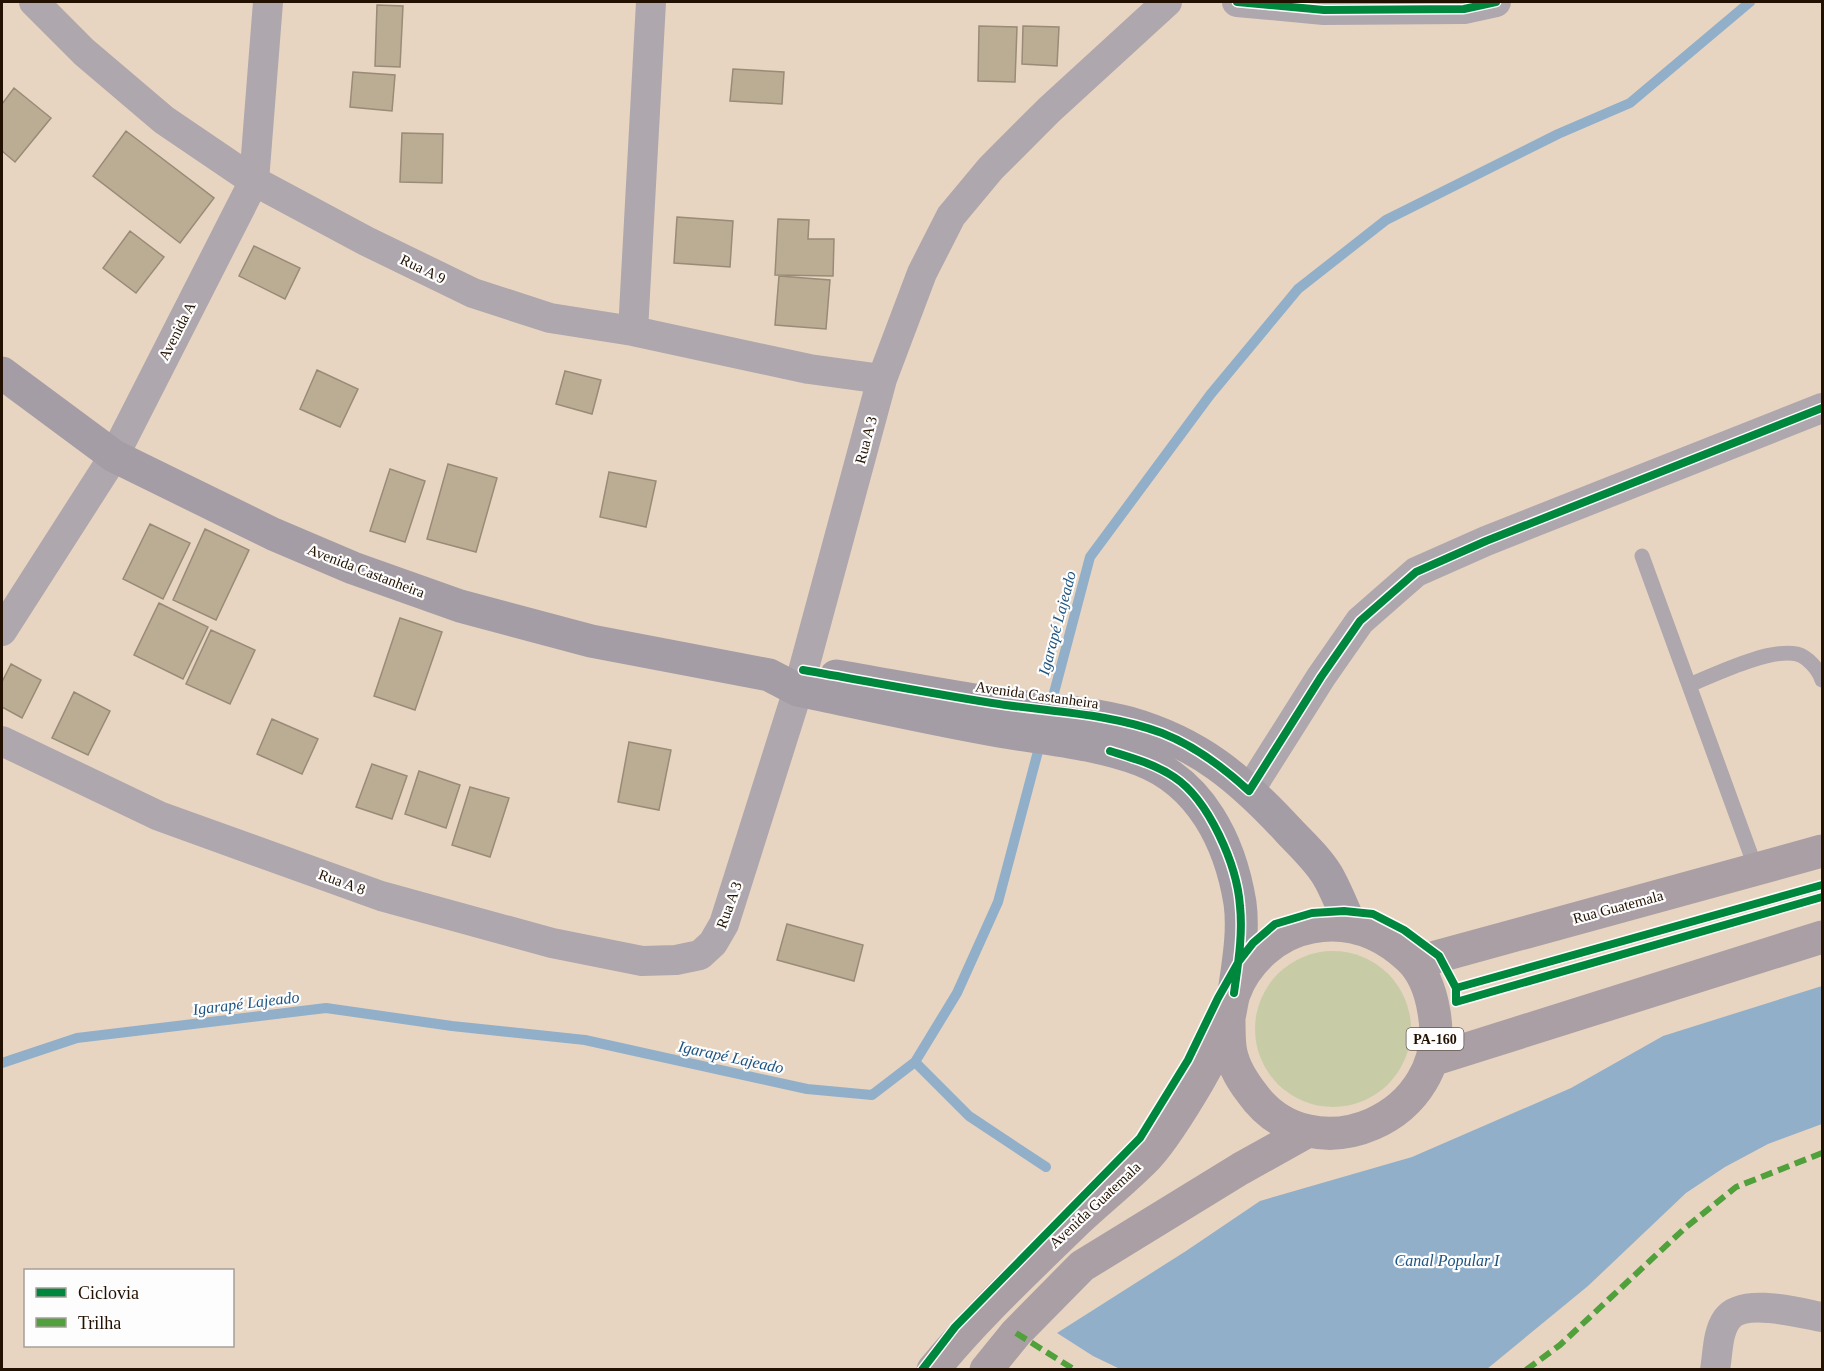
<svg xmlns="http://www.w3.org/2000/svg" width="1824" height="1371" viewBox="0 0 1824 1371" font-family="Georgia,serif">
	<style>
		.green { fill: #c8cca6 }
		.water { fill: #92afca }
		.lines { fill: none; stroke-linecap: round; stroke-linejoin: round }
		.stream { stroke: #92afca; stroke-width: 10 }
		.building { fill: #bbad94; stroke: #988b77; stroke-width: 1.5 }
		.lane { stroke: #aea7ad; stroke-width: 15 }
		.street { stroke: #aea7ad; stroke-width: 30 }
		.secondary { stroke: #a59da5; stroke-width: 33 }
		.primary { stroke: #aa9fa4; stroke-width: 33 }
		.quiet { stroke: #50a03c; stroke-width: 6; stroke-dasharray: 12 6; stroke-linecap: butt }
		.cycleway-casing { stroke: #fdfdfd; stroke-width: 11 }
		.cycleway { stroke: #00873e; stroke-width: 8 }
		.labels { text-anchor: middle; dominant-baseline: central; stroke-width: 4.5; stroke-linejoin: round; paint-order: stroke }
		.shield { fill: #fdfdfd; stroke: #64584d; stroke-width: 1.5 }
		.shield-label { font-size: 14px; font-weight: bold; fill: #221101 }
		.street-label { font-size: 15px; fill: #221101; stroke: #fdfdfd }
		.water-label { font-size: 16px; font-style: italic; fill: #1d5381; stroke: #fdfdfd }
	</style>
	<rect width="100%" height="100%" fill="#e8d5c1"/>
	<path class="green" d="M1255 1029a78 78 0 1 1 156 0a78 78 0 1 1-156 0Z"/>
	<path class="water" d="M1822,986V1124L1768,1144L1725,1167L1686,1193L1588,1286L1487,1369H1120L1093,1356L1057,1333L1186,1251L1260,1201L1412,1157L1571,1088L1663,1036Z"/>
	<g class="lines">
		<path class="stream" d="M1050,708L1090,557L1210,395L1298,289L1386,220L1558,134L1630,103L1750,2
			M915,1062L969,1116L1046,1167
			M2,1063L77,1038L326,1008L452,1026L585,1040L807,1089L872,1095L915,1062L957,993L998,902L1041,740"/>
	</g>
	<path class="building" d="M377,5L403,6L400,67L375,66Z
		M979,26L1017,27L1015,82L978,81Z
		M1023,26L1059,27L1057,66L1022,64Z
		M733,69L784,72L782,104L730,101Z
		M353,72L395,75L392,111L350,107Z
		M14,88L51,118L15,162L2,151V104Z
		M126,131L214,198L180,243L93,176Z
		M402,133L443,134L442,183L400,182Z
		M677,217L733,221L730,267L674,263Z
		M778,219L809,220L808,239H834L833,276L775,275Z
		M130,231L164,257L136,293L103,268Z
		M254,246L300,268L285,299L239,276Z
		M779,276L830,280L826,329L775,325Z
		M317,370L358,389L340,427L300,409Z
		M565,371L601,380L592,414L556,404Z
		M448,464L497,478L476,552L427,539Z
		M390,469L425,481L405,542L370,531Z
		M609,472L656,481L646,527L600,517Z
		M150,524L190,543L163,599L123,579Z
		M205,529L249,550L216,620L173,600Z
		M159,603L208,627L183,679L134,655Z
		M400,618L442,632L415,710L374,696Z
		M211,630L255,650L230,704L186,684Z
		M11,664L41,680L22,718L2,707V682Z
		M74,692L110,711L88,755L52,738Z
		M272,719L318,739L302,774L257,754Z
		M629,742L671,750L659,810L618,802Z
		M372,764L407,776L392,819L356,807Z
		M419,771L460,785L446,828L405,814Z
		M470,787L509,798L490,857L452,845Z
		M787,924L863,945L854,981L777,960Z"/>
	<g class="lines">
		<path class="lane" d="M1642,556L1756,869
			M1689,685C1716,674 1769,648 1797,654C1808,657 1819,670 1822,680"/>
		<path class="street" d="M34,2L84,52L164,120L254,181L366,241L473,293L550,318L633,331L809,369L882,379
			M1237,2L1324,10L1464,9L1496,2
			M633,331L651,2
			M2,631L114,456L254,181L268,2
			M2,741L159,816L381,896L552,943L642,961L676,960L700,955L713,943L724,924L798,690L882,379L922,273L951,216L991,168L1049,110L1167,2
			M1249,791L1321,677L1360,621L1416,572L1486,541L1822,408
			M1715,1370C1718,1353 1717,1333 1727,1319C1743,1297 1800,1313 1822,1317"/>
		<path class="secondary" d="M2,373L114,456L273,534L353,568L460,606L591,641L769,675L798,690C865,704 931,719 999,731C1046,739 1096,743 1141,760C1201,783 1230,842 1240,903C1244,932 1238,964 1234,993
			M836,676C889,685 941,695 994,703C1039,710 1086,711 1129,723C1199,743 1241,779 1289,831C1303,846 1321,862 1330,880C1338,895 1344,911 1351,926"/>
		<path class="primary" d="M1414,963L1822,851
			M1432,1060L1822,937
			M933,1370C977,1316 1028,1269 1077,1221C1100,1199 1126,1179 1148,1156C1165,1137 1185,1104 1198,1082C1209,1063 1220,1041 1228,1021C1231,1012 1231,1003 1234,994C1246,961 1277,933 1312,927C1349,920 1381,932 1409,958C1424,972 1431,993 1434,1012C1453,1117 1312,1179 1251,1092C1241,1079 1232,1064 1230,1047C1229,1038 1229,1028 1229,1019
			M986,1370L1016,1333L1082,1266L1240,1169L1308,1131"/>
		<path class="quiet" d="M1016,1333L1075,1370
			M1526,1370L1560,1345L1685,1228L1736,1187L1822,1153"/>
		<defs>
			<path id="cycleway" d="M1237,2L1324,10L1464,9L1496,2
				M803,670C866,681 929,693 992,703C1049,712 1108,713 1162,733C1195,746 1223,767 1249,791L1321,677L1360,621L1416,572L1486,541L1822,408
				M1110,751C1132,758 1155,764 1174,777C1209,800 1237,865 1240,906C1243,935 1238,964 1234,993
				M1456,988L1822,885
				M922,1370L955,1327L1140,1138L1188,1060L1218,998L1239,961L1253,943L1275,924L1312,913L1344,911L1373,914L1404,930L1439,956L1456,988V1002L1822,897"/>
		</defs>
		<use href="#cycleway" class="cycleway-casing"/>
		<use href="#cycleway" class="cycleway"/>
	</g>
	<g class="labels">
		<rect class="shield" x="1406.5" y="1028" width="57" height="22" rx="4.5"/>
		<g class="shield-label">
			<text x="1435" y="1039">PA-160</text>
		</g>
		<g class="street-label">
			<text transform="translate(423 269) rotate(26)">Rua A 9</text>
			<text transform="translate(177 331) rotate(-63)">Avenida A</text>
			<text transform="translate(866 440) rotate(-75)">Rua A 3</text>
			<text transform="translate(366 571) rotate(21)">Avenida Castanheira</text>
			<text transform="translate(1037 695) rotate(8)">Avenida Castanheira</text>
			<text transform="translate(342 882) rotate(20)">Rua A 8</text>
			<text transform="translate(729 905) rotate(-70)">Rua A 3</text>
			<text transform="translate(1618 907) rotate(-15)">Rua Guatemala</text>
			<text transform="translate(1095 1205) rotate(-43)">Avenida Guatemala</text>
		</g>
		<g class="water-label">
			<text transform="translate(1057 623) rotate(-75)">Igarapé Lajeado</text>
			<text transform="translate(246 1003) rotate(-7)">Igarapé Lajeado</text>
			<text transform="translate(731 1057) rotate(12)">Igarapé Lajeado</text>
			<text x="1447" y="1260">Canal Popular I</text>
		</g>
	</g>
	<rect width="1824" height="1371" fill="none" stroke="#221101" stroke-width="6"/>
	<rect x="24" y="1269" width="210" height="78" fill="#fdfdfd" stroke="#a59f98" stroke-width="1.5"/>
	<rect x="36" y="1288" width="30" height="9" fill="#00873e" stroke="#a59f98" stroke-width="1.5"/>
	<text x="78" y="1299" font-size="18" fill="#221101">Ciclovia</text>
	<rect x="36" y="1318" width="30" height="9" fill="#50a03c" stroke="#a59f98" stroke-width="1.5"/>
	<text x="78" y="1329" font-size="18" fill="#221101">Trilha</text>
</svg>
